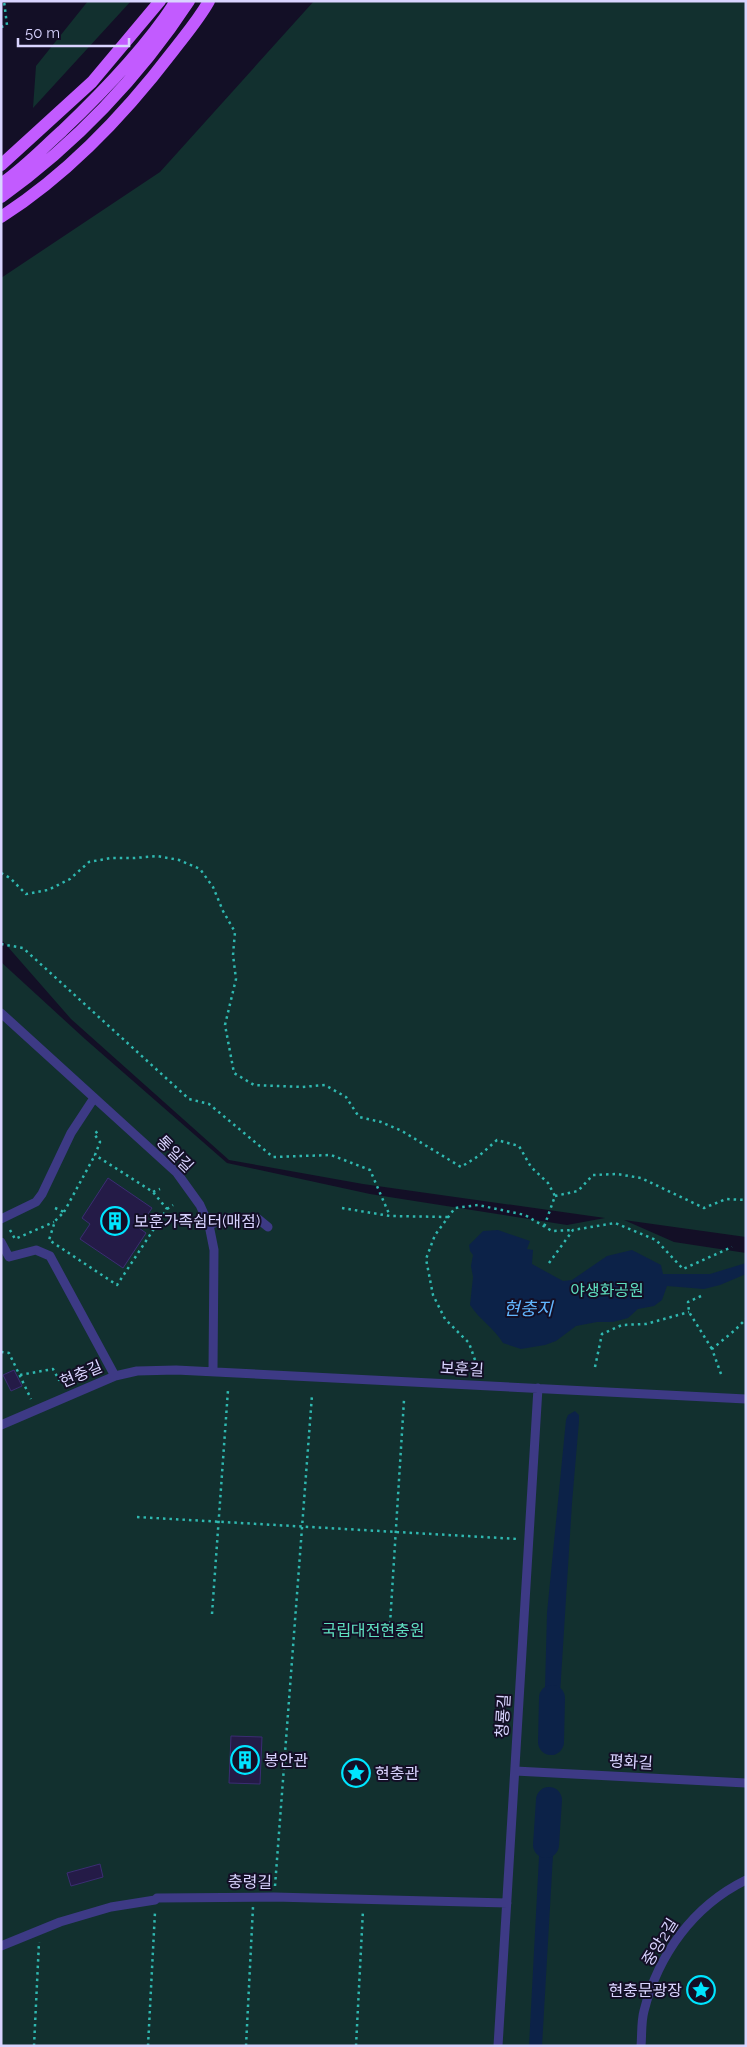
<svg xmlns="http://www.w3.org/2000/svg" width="747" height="2047" viewBox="0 0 747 2047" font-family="Raleway,'Noto Sans KR',sans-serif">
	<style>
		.green { fill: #12302f }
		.water { fill: #0c2248 }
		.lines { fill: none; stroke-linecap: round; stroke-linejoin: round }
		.river { stroke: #0c2248; stroke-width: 26 }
		.building { fill: #241b47; stroke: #3b2d73 }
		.path { stroke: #2fb8b0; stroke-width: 2.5; stroke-dasharray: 2.5 4; stroke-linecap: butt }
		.lane { stroke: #3d3a85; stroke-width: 9 }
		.primary { stroke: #c25bff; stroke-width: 12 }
		.labels { text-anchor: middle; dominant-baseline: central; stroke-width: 4; stroke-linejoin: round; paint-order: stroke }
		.street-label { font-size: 16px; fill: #d9d4ff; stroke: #130f26 }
		.poi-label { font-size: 16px; fill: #d9d4ff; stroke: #130f26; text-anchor: start }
		.park-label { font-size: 16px; fill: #5fe0c0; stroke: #130f26 }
		.water-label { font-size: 18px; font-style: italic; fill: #62b6ff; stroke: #130f26 }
	</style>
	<rect width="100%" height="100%" fill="#130f26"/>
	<path class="green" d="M88,1H131L33,108L36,66Z
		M314,1H746V1237L624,1220L674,1242L746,1253V2046H1V962L85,1039L227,1163L370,1194L567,1225L605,1218L363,1184L229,1160L71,1019L1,939V278L160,172Z"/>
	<path class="water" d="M498,1230L530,1241L527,1249L533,1250L532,1264L563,1281L572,1280L607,1256L632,1250L661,1265L663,1274H710L746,1263V1274L720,1285L704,1289L667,1286L662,1300L654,1306L638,1309L628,1318L613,1322H597L576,1326L556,1341L545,1345L521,1349L503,1343C495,1329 479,1319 470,1305L473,1277L471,1266L473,1255L470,1251L469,1245L483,1231Z
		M575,1411L579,1415V1421L572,1503L558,1726L551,1732L544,1725L547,1613L566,1420L568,1415Z
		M548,1811L555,1820L542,2046H529L541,1819Z"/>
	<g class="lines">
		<path class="river" d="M551,1742L552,1698
			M546,1845L549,1800"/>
	</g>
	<path class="building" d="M108,1178L152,1208L139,1228L146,1233L123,1268L80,1239L90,1224L82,1218Z
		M14,1370L22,1386L11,1391L3,1375Z
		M231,1736L262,1737L260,1784L229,1783Z
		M100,1864L103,1877L71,1886L67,1873Z"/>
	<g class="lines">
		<path class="path" d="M1,27L7,25L4,1
			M1,873L10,878L26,894L48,890L70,879L89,862L111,858H135L157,856L179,860L200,869L213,887L223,911L235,932L233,955L236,979L225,1025L234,1073L254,1085L302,1087L325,1085L346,1097L359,1117L381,1122L402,1131L461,1167L480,1155L497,1140L519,1146L531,1167L548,1183L555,1196L544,1227
			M1,944L23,948L189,1099L209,1104L273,1157L331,1155L370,1170L390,1216
			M153,1192L160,1189
			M555,1196L578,1191L593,1175L617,1174L641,1178L704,1208L726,1199L746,1200
			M55,1208L64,1212L55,1221L49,1240L117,1285L167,1209L153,1192L95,1155L100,1142L94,1134L98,1131
			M342,1208L390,1216L448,1217
			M167,1209L173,1205
			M64,1212L95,1155
			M10,1230L15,1239L54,1222
			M549,1263L573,1230L615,1223L656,1240L683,1269L732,1247
			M701,1296L688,1302L689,1312L712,1349
			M1,1352L9,1353L31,1399
			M475,1360L469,1343L445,1319L433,1295L426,1259L435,1235L455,1208L478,1205L525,1215L552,1231L573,1230
			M595,1367L602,1334L622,1325L646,1324L689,1312
			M721,1374L712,1349L735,1330L746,1319
			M20,1375L53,1369L59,1380L81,1369H91L98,1365
			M137,1517L518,1539
			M212,1614L228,1390
			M390,1624L404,1400
			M275,1886L312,1395
			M34,2046L39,1942
			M148,2046L155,1912
			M246,2046L253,1907
			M356,2046L363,1910"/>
		<path class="lane" d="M1,1013L177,1173L200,1205L209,1225L214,1250L213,1371
			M1,1219L36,1202L42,1194L71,1133L94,1098
			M209,1225L228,1218H257L268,1227
			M1,1242L9,1257L36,1250L50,1256L115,1376
			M1,1425L115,1376L137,1371L176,1370L746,1399
			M515,1771L746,1783
			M1,1946L60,1922L111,1907L155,1900L157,1898L274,1897L507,1903
			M498,2046L538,1388
			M641,2046C642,2035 641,2022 644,2011C658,1955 693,1906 746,1880"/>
		<path class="primary" d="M1,165L92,82L160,1
			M1,184C24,168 42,149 62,131C102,93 146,48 176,1
			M1,197C74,145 140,76 189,1
			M1,217C68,174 125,114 173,51C186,34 199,19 209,1"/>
	</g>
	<defs>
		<symbol id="building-ring" viewBox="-11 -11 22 22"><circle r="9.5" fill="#130f26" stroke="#00e5ff" stroke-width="1.5"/><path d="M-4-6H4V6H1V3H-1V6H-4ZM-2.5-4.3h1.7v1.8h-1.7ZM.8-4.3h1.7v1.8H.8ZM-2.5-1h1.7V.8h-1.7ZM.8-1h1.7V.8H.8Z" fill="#00e5ff"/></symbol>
		<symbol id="sight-ring" viewBox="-11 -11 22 22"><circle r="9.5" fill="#130f26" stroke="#00e5ff" stroke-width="1.5"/><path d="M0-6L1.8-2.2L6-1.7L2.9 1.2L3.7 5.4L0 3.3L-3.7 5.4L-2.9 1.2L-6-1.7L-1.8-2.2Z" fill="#00e5ff"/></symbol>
	</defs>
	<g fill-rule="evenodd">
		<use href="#building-ring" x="99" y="1205" width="32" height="32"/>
		<use href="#building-ring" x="229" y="1744" width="32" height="32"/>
		<use href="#sight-ring" x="340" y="1757" width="32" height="32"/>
		<use href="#sight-ring" x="685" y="1974" width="32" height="32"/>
	</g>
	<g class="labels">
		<g class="street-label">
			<text transform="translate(175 1154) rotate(45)">통일길</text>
			<text transform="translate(462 1369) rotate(3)">보훈길</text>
			<text transform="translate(81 1374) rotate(-23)">현충길</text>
			<text transform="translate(503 1716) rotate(-87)">청룡길</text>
			<text transform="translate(631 1762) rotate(3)">평화길</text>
			<text transform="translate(250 1882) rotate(1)">충령길</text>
			<text transform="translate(660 1942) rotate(-58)">중앙2길</text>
		</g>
		<g class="poi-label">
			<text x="134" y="1221">보훈가족쉼터(매점)</text>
			<text x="264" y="1760">봉안관</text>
			<text x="375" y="1773">현충관</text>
			<text x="682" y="1990" text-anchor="end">현충문광장</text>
		</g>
		<g class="park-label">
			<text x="607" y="1290">야생화공원</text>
			<text x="373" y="1630">국립대전현충원</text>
		</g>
		<g class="water-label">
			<text x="528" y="1308">현충지</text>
		</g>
	</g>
	<rect width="747" height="2047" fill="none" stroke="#d9d4ff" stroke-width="5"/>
	<path d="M18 38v8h111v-8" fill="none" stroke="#d9d4ff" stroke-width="2.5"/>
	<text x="25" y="38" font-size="15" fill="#d9d4ff" stroke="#130f26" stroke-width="4" paint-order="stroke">50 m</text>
</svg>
